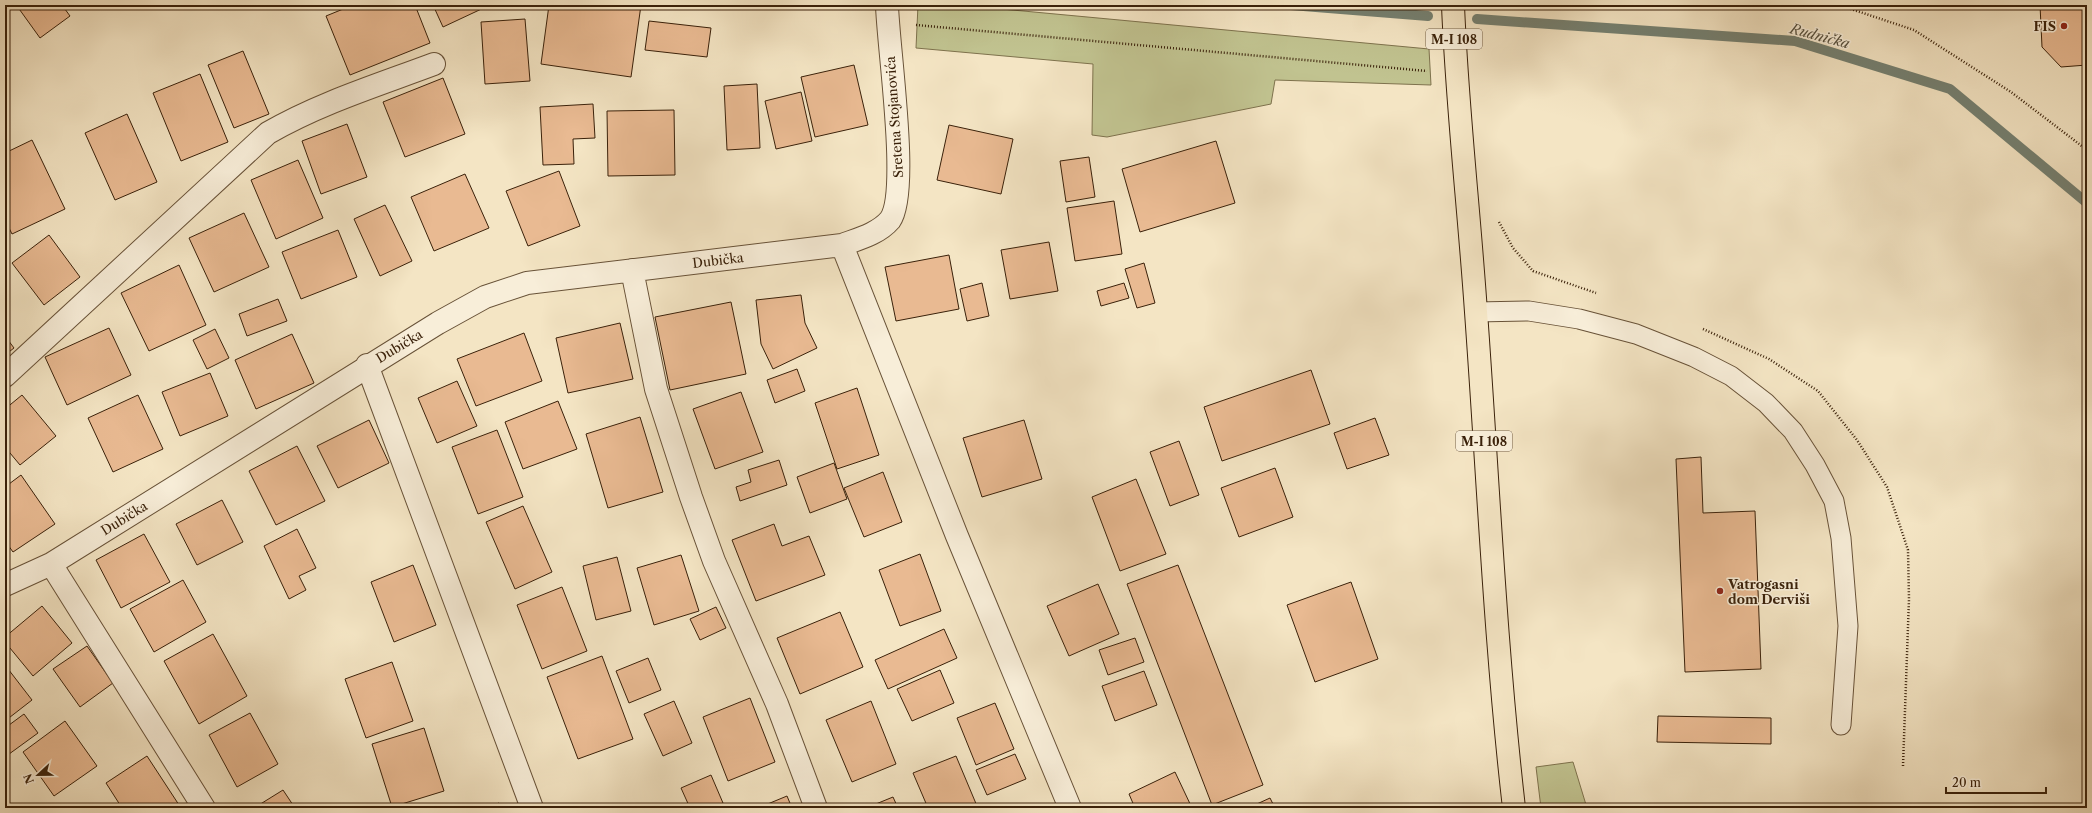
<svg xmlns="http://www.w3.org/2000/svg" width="2092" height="813" viewBox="0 0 2092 813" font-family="'Libre Caslon Text',serif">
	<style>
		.green { fill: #c1c390; stroke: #7e724d }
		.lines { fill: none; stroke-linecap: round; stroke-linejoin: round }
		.stream { stroke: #758071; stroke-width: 10 }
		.building { fill: #e9ba92; stroke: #3a210a }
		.service-casing { stroke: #685238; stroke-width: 21 }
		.minor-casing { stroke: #685238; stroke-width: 24 }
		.primary-casing { stroke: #3a210a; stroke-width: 24 }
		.path { stroke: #3a210a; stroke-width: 2.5; stroke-dasharray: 1 2; stroke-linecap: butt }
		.service { stroke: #f8eed9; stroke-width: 19 }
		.minor { stroke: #f8eed9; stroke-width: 22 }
		.primary { stroke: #f4e5c4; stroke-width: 22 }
		.poi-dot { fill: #8f2418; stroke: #f8eed9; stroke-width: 1.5 }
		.labels { text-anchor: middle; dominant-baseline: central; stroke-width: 3; stroke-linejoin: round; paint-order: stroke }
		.shield { fill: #f8eed9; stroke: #735e48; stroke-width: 1 }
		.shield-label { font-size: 12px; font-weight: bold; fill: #3a210a }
		.poi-label { font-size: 13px; font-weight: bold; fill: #3a210a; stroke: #f8eed9; text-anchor: end }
		.street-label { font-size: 13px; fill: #3a210a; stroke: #f8eed9 }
		.water-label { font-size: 14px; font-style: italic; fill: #57503e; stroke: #f8eed9 }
	</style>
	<rect width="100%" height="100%" fill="#f4e5c4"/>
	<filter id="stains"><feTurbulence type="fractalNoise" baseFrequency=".005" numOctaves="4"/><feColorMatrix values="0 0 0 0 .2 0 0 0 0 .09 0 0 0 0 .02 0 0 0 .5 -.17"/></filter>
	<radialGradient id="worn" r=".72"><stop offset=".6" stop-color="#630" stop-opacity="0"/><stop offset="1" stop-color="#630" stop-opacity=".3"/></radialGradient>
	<path class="green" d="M918,5H959L1429,49L1431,85L1275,80L1271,104L1107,137L1092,135L1093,64L916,48Z
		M1573,762L1587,808H1541L1536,767Z"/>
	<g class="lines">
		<path class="stream" d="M1291,5L1428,16
			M1477,19L1795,41L1950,89L2087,203"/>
	</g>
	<path class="building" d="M18,5H62L70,16L40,38L17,6Z
		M353,5H415L430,43L350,75L326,16Z
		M433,5H490L443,27Z
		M549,5H641L631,77L541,64Z
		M2040,5H2087V65L2061,67L2042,47Z
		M525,19L530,81L485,84L481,22Z
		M649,21L711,28L707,57L645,50Z
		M243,51L269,114L234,128L208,65Z
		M854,65L868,125L815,137L801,77Z
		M200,74L228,142L181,161L153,93Z
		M443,78L465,134L405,157L383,102Z
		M757,84L760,148L727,150L724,86Z
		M801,92L812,141L776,149L765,101Z
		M593,104L595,138L573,139L574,164L543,165L540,107Z
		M674,110L675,175L608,176L607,111Z
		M127,114L157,182L115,200L85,133Z
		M347,124L367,177L321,194L302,141Z
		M949,125L1013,139L1001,194L937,180Z
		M32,140L65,209L12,234L5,220V153Z
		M1216,141L1235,203L1140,232L1122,169Z
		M1089,157L1095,197L1066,202L1060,161Z
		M298,160L323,218L276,239L251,180Z
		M559,171L580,226L528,246L506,191Z
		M465,174L489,228L434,251L411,197Z
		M1114,201L1122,254L1075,261L1067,208Z
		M385,205L412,261L380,276L354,219Z
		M244,213L269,267L214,292L189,238Z
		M338,230L357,277L301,299L282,252Z
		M49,235L80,277L44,305L12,263Z
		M1049,242L1058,291L1010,299L1001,250Z
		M949,255L959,309L896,321L885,267Z
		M1144,263L1155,303L1137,308L1125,269Z
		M179,265L206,325L149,351L121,293Z
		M982,283L989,316L967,321L960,289Z
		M1124,283L1129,298L1101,306L1097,291Z
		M801,295L805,323L817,348L773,369L761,344L756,300Z
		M278,299L287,321L247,336L239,314Z
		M731,302L746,374L670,390L655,317Z
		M620,323L633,379L568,393L556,338Z
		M109,328L131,375L67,405L45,357Z
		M215,329L229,358L207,369L193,340Z
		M524,333L542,381L476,406L457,359Z
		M292,334L314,383L256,409L235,360Z
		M5,336L14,348L5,355Z
		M797,369L805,391L775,403L767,380Z
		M1311,370L1330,424L1222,461L1204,407Z
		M210,373L228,416L180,436L162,392Z
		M457,381L477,426L437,443L418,398Z
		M857,388L879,455L837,469L815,403Z
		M741,392L763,452L715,469L693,409Z
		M22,395L56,436L20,465L5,447V409Z
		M138,395L163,449L113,472L88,418Z
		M558,401L577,449L523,469L505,422Z
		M640,417L663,492L608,508L586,434Z
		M1375,418L1389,455L1347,469L1334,433Z
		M369,420L389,463L338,488L317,446Z
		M1024,420L1042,479L982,497L963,438Z
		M497,430L523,497L478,514L452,447Z
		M1179,441L1199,495L1170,506L1150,452Z
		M297,446L325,501L276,525L249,471Z
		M1701,457L1703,513L1755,511L1761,669L1685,672L1676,459Z
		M779,460L787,485L740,501L736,487L751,482L748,470Z
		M834,463L847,499L810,513L797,477Z
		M5,464L9,470L5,473Z
		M1275,468L1293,517L1239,537L1221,488Z
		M883,472L902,522L864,537L844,488Z
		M21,475L55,524L13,552L5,541V487Z
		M1136,479L1166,554L1120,571L1092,497Z
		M222,500L243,542L197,565L176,524Z
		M523,506L552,572L515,589L486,522Z
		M774,524L782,546L809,536L825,575L756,601L732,540Z
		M297,529L316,568L299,576L306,590L289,599L264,546Z
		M144,534L170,582L121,608L96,560Z
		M920,554L941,611L900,626L879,570Z
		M681,555L699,611L654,625L637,568Z
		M617,557L631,611L596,620L583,566Z
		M413,565L436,625L394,642L371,582Z
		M1178,565L1263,785L1212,805L1127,584Z
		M183,580L206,622L154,652L130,609Z
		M1351,582L1378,659L1315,682L1287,605Z
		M1098,584L1119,634L1069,656L1047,606Z
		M562,587L587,651L542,669L517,605Z
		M42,606L72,643L33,676L5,642V637Z
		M716,607L726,628L700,640L690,619Z
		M840,612L863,667L800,694L777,638Z
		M944,629L957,658L888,689L875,660Z
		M213,634L247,696L199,724L164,661Z
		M1135,638L1144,662L1108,675L1099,650Z
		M87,646L113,683L80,707L53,669Z
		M602,656L633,739L578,759L547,677Z
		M648,658L661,690L629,703L616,671Z
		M392,662L413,721L366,738L345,679Z
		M5,665L32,700L5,721Z
		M940,670L954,703L912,721L897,689Z
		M1144,671L1157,705L1115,721L1102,686Z
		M750,698L775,762L728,781L703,717Z
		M674,701L692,743L663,756L644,714Z
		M871,701L896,764L852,782L826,720Z
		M995,703L1014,749L976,765L957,718Z
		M250,713L278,764L237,787L209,735Z
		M24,714L38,733L5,757V728Z
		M1658,716L1771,718V744L1657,742Z
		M65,721L97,766L54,796L23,752Z
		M424,728L444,791L392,807L372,744Z
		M1015,754L1026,779L987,795L976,770Z
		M147,756L181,808H122L106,783Z
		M956,756L977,806L972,808H928L913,773Z
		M1175,772L1192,808H1135L1129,794Z
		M711,775L723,803L711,808H690L681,788Z
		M283,790L295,808H254Z
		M787,796L792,808H758Z
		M893,797L898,808H866Z
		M1270,798L1275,808H1248Z
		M499,803L501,808H486Z"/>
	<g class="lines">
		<defs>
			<path id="service" d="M1476,312L1529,311L1579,319L1636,334L1694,357L1731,376L1766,403L1793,431L1815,465L1834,501L1841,538L1848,626L1841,725"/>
			<path id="minor" d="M842,245L957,536L1070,808
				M632,270L656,389L691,497L714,561L777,704L816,808
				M367,365L532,808
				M5,376L268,133C320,103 378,85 434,64
				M51,564L204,808
				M5,585L51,564L438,323L485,297L527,283L842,245C858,239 878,234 890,220C910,192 888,47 887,5"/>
			<path id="primary" d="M1453,5C1457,107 1469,209 1476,312C1488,477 1495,643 1514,808"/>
		</defs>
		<use href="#service" class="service-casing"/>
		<use href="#minor" class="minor-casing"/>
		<use href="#primary" class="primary-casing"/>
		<path class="path" d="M1839,5L1914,30L2011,92L2087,150
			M916,25L1427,71
			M1499,222L1513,248L1533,271L1596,293
			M1703,329L1769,359L1818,391L1857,440L1887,487L1908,550L1909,599L1903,766"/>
		<use href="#service" class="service"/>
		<use href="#minor" class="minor"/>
		<use href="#primary" class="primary"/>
	</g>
	<g class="poi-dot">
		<circle cx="2064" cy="26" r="4"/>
		<circle cx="1720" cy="591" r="4"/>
	</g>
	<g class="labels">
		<g class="shield">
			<rect x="1426" y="29" width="56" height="20" rx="3"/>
			<rect x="1456" y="431" width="56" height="20" rx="3"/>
		</g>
		<g class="shield-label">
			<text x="1454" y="39">M-I 108</text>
			<text x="1484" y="441">M-I 108</text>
		</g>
		<g class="poi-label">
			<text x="2056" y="26">FIS</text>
			<text x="1728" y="584" text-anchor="start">Vatrogasni<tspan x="1728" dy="15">dom Derviši</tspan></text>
		</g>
		<g class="street-label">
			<text transform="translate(894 117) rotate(-94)">Sretena Stojanovića</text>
			<text transform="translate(718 260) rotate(-7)">Dubička</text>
			<text transform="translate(399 346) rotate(-31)">Dubička</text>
			<text transform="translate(124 518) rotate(-32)">Dubička</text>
		</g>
		<g class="water-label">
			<text transform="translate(1820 36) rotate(15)">Rudnička</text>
		</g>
	</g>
	<rect width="2092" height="813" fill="none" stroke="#f4e5c4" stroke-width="20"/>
	<rect x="6" y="6" width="2080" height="801" fill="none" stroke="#3a210a" stroke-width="2"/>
	<rect x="10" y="10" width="2072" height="793" fill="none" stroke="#3a210a"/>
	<g transform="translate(38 775) rotate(248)" stroke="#f8eed9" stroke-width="3" paint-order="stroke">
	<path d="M0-3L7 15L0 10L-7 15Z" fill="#3a210a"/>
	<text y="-6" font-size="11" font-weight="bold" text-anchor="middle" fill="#3a210a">N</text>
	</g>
	<path d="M1946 787v6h100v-6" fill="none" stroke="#3a210a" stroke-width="2"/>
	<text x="1952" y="787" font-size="12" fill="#3a210a" stroke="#f8eed9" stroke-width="3" paint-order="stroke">20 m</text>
	<rect width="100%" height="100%" filter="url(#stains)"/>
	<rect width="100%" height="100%" fill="url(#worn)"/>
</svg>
